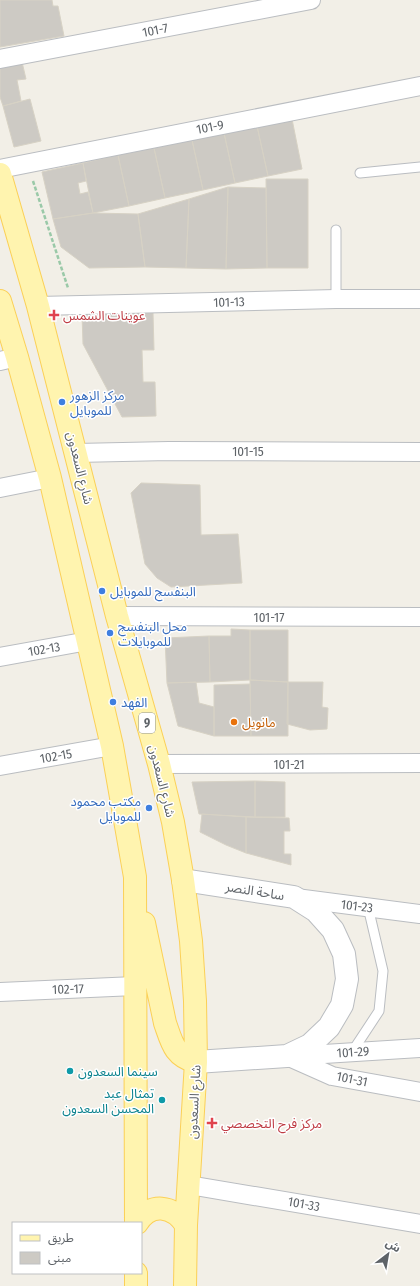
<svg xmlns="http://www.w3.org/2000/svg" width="420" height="1286" viewBox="0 0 420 1286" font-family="'Fira Sans Condensed','Noto Sans Arabic',sans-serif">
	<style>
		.building { fill: #cdcac4; stroke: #d7d2c5 }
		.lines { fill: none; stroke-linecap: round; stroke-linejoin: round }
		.service-casing { stroke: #babdc1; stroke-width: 11 }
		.minor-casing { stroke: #babdc1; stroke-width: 20 }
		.tertiary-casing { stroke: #babdc1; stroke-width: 24 }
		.primary-casing { stroke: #fbd057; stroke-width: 24 }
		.path { stroke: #9ac9a8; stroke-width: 2.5; stroke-dasharray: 4 2; stroke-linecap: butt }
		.service { stroke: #fff; stroke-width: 9 }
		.minor { stroke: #fff; stroke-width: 18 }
		.tertiary { stroke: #fff; stroke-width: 22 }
		.primary { stroke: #fff4af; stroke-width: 22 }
		.health-dot { fill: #e0444e; stroke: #fff; stroke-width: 1.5 }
		.shop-dot { fill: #3f7fe0; stroke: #fff; stroke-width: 1.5 }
		.food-dot { fill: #e8710a; stroke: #fff; stroke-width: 1.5 }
		.culture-dot { fill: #0f9aa8; stroke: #fff; stroke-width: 1.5 }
		.labels { text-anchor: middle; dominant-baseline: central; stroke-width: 3; stroke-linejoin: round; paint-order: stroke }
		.shield { fill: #fff; stroke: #8e9295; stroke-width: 1 }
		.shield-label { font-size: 12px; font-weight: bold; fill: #5e6368 }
		.street-label { font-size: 13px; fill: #5e6368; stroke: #fff }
		.health-label { font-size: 13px; fill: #be3a42; stroke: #fff; text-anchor: start }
		.shop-label { font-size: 13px; fill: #366cbe; stroke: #fff; text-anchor: start }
		.food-label { font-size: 13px; fill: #c56008; stroke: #fff; text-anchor: start }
		.culture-label { font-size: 13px; fill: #0d838f; stroke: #fff; text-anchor: start }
	</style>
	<rect width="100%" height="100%" fill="#f2efe7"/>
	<path class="building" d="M0,0H52L53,6H58L64,36L0,47Z
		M22,62L26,79L17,80L21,101L3,106L0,97V67Z
		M30,99L41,141L14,147L3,106Z
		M292,119L302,169L268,176L257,126Z
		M257,126L268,176L235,183L224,133Z
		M224,133L235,183L203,190L192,140Z
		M192,140L203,190L165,198L154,148Z
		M154,148L165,198L129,206L118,155Z
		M118,155L129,206L93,213L83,163Z
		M83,163L86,181L78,183L80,194L88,192L93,213L53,219L42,172Z
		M266,179H308V268H267Z
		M228,187L226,269L186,268L189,199Z
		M228,187L266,188L267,268L226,269Z
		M189,199L186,268L145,267L138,214Z
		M93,213L138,214L145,267L89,268L61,247L53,219Z
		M153,313L154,350H142L143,382H155L156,416L122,417L83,344L82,314Z
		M141,483L200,485L201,535L238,534L242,583L171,587L157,578L145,564L131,493Z
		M231,629L250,630V680L210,682L209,636H231Z
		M250,630H288V682L250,680Z
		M209,636L210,682L167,683L165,638Z
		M250,680L288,682V736H251Z
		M196,682L199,703L214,707V736L178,726L167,683Z
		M288,682H323L322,707L328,708L327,729L310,730L287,724Z
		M250,684L251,736H214V685Z
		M255,781V817L199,814L192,782Z
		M255,781L285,782V817H255Z
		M202,814L246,817V853L226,845L200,832Z
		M246,817L289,818L290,831H284V854H291V865L246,853Z"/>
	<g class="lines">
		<defs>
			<path id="service" d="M360,173L420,167
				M336,299V230
				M352,1052L379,1011L383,971L368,907"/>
			<path id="minor" d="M0,59L311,0
				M0,169L420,86
				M38,306L336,299H420
				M0,361L17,357
				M76,453L169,451L420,452
				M0,488L50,478
				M117,616L420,617
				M0,657L88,641
				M159,764L420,763
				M0,766L112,746
				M296,898L420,914
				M0,992L135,986
				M287,1056L332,1076L420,1092
				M292,1056L420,1048
				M189,1185L420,1224"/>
			<path id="tertiary" d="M183,880L294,897L316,911L333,930L344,954L347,979L342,1005L329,1027L310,1045L287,1056L196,1062"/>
			<path id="primary" d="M0,174L38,306L117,616L159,764L173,822L183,880L191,941L195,1001L196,1062L186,1225L185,1286
				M0,301L17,357L50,478L112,746L135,877L136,1223
				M144,923L165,1023C172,1043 174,1056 196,1062
				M137,1223C150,1202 173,1205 186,1225
				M136,1286V1273"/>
		</defs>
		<use href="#service" class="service-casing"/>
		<use href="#minor" class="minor-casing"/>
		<use href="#tertiary" class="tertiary-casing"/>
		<use href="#primary" class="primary-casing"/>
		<path class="path" d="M33,181L68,288"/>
		<use href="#service" class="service"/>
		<use href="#minor" class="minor"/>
		<use href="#tertiary" class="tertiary"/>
		<use href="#primary" class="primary"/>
	</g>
	<g class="health-dot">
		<path d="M52 309h4v4h4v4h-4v4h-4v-4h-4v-4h4z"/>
		<path d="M210 1117h4v4h4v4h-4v4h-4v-4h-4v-4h4z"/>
	</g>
	<g class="shop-dot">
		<circle cx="62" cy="402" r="4"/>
		<circle cx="102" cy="591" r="4"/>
		<circle cx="110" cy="633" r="4"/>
		<circle cx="113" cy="702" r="4"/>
		<circle cx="149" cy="808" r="4"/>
	</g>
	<circle class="food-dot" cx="234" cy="722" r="4"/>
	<g class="culture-dot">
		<circle cx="70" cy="1071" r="4"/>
		<circle cx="162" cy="1100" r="4"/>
	</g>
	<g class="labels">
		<rect class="shield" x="139" y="713" width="16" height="20" rx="3"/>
		<g class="shield-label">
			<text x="147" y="723">9</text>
		</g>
		<g class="street-label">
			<text transform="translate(155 30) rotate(-11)">101-7</text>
			<text transform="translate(210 127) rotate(-11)">101-9</text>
			<text transform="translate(229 302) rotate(-2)">101-13</text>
			<text x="248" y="451">101-15</text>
			<text transform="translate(80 468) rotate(76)">شارع السعدون</text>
			<text x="269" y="617">101-17</text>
			<text transform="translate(44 649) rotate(-10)">102-13</text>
			<text transform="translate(56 756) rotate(-10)">102-15</text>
			<text x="289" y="764">101-21</text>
			<text transform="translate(162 781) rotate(76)">شارع السعدون</text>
			<text transform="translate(255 891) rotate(9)">ساحة النصر</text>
			<text transform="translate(357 906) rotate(7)">101-23</text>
			<text transform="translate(68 989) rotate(-2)">102-17</text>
			<text transform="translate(353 1052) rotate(-4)">101-29</text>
			<text transform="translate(352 1079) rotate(12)">101-31</text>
			<text transform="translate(194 1102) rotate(-87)">شارع السعدون</text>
			<text transform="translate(304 1204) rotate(10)">101-33</text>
		</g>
		<g class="health-label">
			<text x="63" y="315">عوينات الشمس</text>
			<text x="221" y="1123">مركز فرح التخصصي</text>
		</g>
		<g class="shop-label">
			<text x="70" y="395">مركز الزهور<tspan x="70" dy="15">للموبايل</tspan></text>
			<text x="110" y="591">البنفسج للموبايل</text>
			<text x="118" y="626">محل البنفسج<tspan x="118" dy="15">للموبايلات</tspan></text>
			<text x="121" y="702">الفهد</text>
			<text x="141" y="801" text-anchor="end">مكتب محمود<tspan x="141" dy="15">للموبايل</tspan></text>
		</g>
		<g class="food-label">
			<text x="242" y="722">مانويل</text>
		</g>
		<g class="culture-label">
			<text x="78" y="1071">سينما السعدون</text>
			<text x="154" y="1093" text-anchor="end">تمثال عبد<tspan x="154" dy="15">المحسن السعدون</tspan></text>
		</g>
	</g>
	<rect x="12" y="1222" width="130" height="52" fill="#ffffff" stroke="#bfc1c3"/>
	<rect x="20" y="1235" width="20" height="6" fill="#fff4af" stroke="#bfc1c3"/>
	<text x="48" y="1242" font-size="12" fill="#5e6368">طريق</text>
	<rect x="20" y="1252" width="20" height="12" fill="#cdcac4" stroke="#bfc1c3"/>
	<text x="48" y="1262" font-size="12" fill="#5e6368">مبنى</text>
	<g transform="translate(388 1254) rotate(31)" stroke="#ffffff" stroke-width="3" paint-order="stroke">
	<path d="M0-3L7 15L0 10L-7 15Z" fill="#5e6368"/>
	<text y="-6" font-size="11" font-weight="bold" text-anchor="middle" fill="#5e6368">ش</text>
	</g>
</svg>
